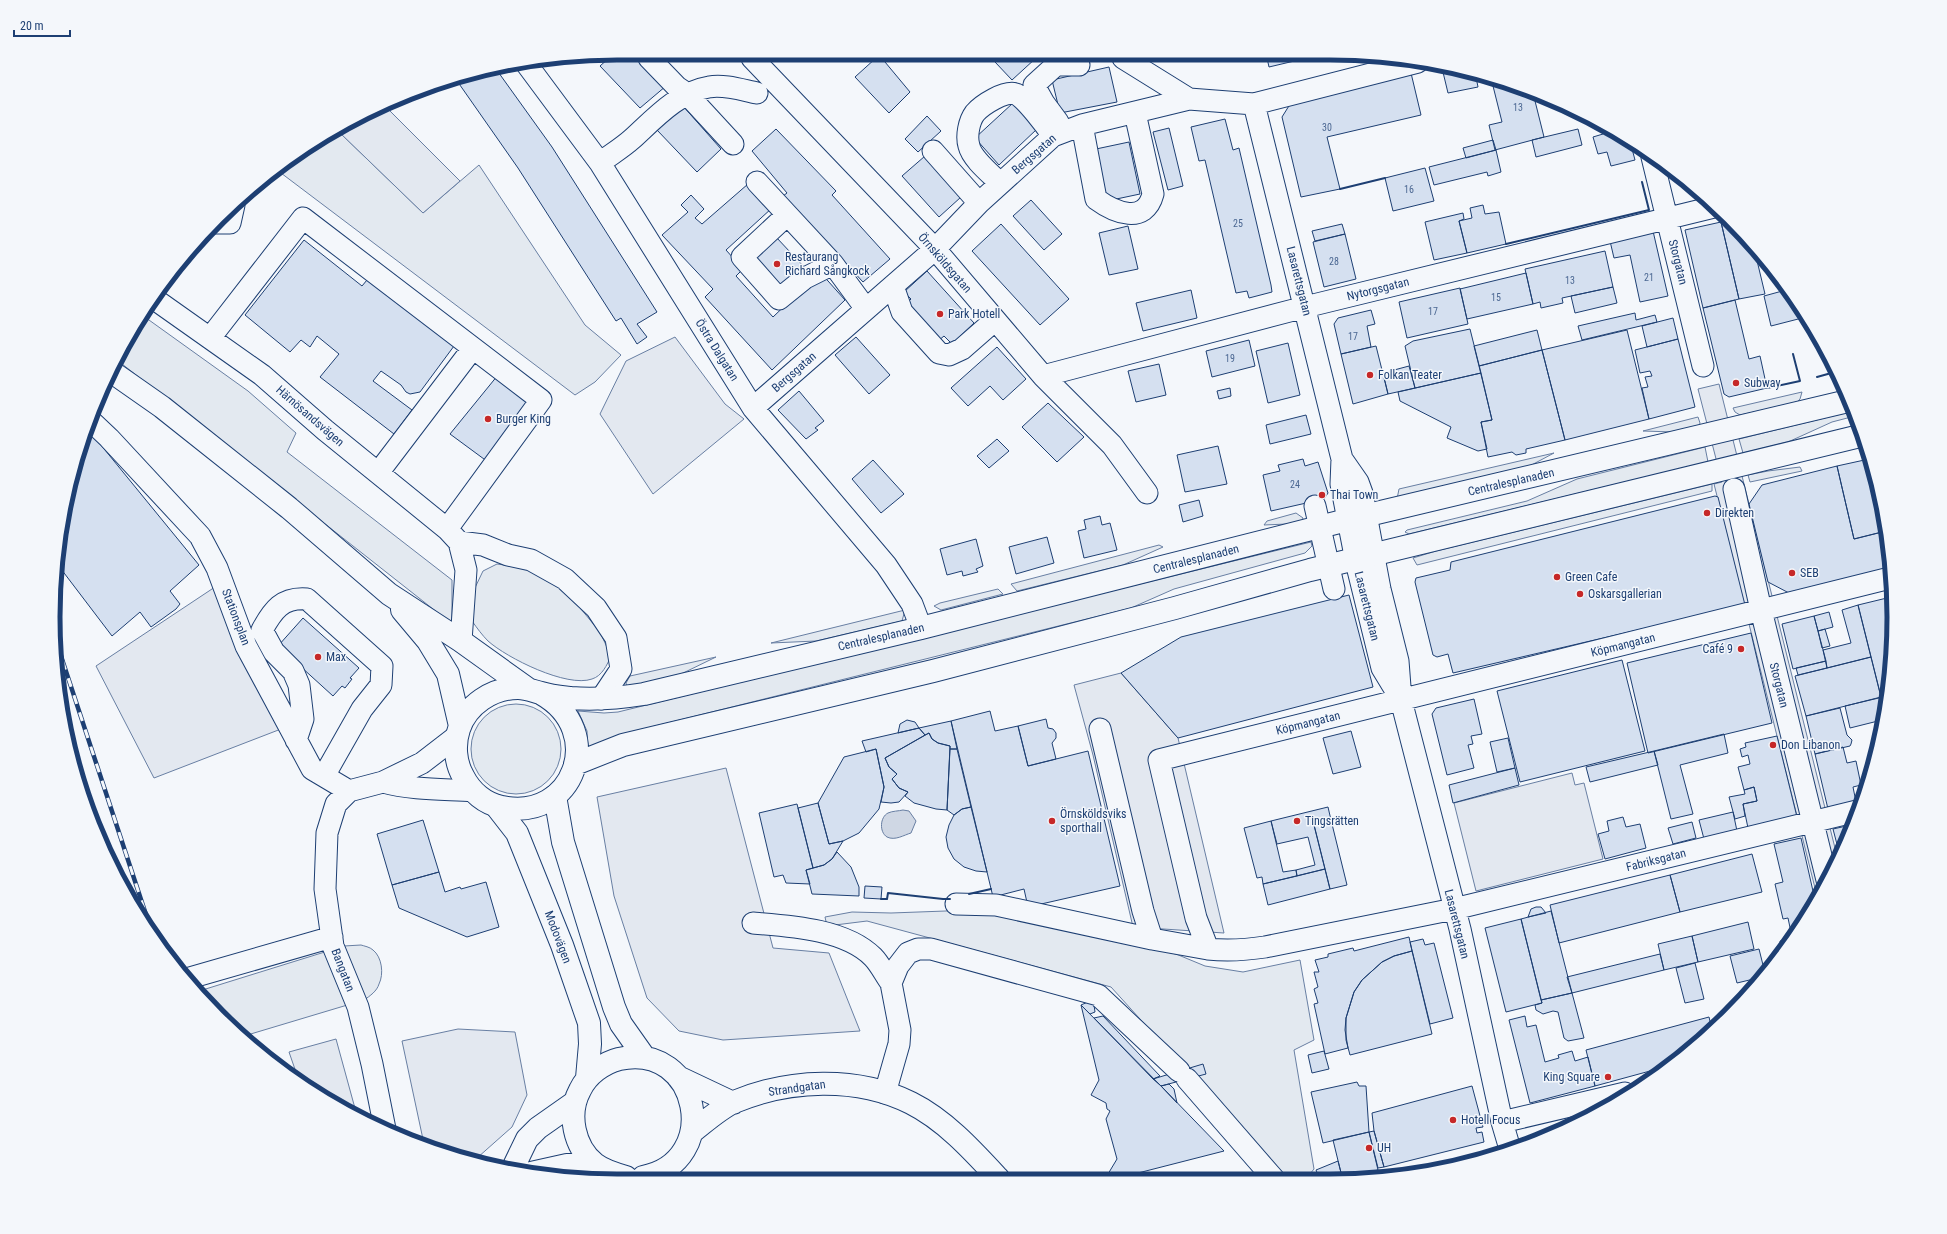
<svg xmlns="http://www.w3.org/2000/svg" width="1947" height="1234" viewBox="0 0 1947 1234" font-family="'Roboto Condensed',sans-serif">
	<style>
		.green { fill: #e3e9f0; stroke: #687fa3 }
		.parking { fill: #e3e8f0; stroke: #687fa3 }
		.water { fill: #cfd7e4; stroke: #687fa3 }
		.building { fill: #d5e0f0; stroke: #1d3f73 }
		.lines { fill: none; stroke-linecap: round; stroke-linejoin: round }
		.minor-casing { stroke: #1d3f73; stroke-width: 23 }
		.major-casing { stroke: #1d3f73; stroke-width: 24 }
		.highway-casing { stroke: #1d3f73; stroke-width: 24 }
		.minor { stroke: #f4f7fb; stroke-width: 21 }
		.major { stroke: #f4f7fb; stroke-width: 22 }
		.highway { stroke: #f4f7fb; stroke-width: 22 }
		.rail-casing { stroke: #1d3f73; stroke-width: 4.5 }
		.rail { stroke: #f4f7fb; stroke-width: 3; stroke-dasharray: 9; stroke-linecap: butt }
		.wall { stroke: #1d3f73; stroke-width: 2 }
		.poi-dot { fill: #c62828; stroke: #f4f7fb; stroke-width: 1.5 }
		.labels { text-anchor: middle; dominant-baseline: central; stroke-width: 3; stroke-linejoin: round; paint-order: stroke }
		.number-label { font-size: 10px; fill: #4b6792 }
		.street-label { font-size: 12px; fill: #1d3f73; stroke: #f4f7fb }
		.poi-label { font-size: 12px; fill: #1d3f73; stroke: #f4f7fb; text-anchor: start }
		.rim { fill: none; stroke: #1d3f73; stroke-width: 5 }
	</style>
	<rect width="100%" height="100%" fill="#f4f7fb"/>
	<path class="green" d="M338,131L423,213L479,165L585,325L621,355L595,382L575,395L277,170L303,148Z
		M142,315L248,391L296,433L287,452L452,580V624L117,360L128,335Z
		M1802,392L1800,399L1796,403L1740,415L1735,412L1733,408Z
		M1853,411L1855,416L1832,422L1788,442L1743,453L1739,439Z
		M1698,417L1700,423L1699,426L1674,432L1643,431Z
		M1705,447L1708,462L1409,534L1405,532L1407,530L1527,501L1577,479Z
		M1554,453L1524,469L1397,499L1399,489Z
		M1800,467L1802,471L1750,482L1748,475L1768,471Z
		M1712,484V491L1417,565L1413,558L1436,551Z
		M1296,513L1303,518L1302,521L1287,524L1264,525L1267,521Z
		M1311,542L1312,546L1305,553L1174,589L1131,608L619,735L588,751L587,731L578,711L604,713L618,712Z
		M1159,545L1163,547L1123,565L1017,591L1011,584Z
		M497,564L534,569L561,585L600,632L611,656C607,665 602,676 592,679C567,688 507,658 488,641C482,635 477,628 472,621V594L483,571Z
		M998,589L1003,594L941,610L934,606L940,603Z
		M905,610L902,621L816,641L771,643Z
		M716,657L679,675L627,687L626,683L630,676Z
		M471 749a45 45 0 1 1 90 0a45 45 0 1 1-90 0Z
		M973,910L1176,954L1205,966L1243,972L1300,960L1314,1040L1294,1050L1314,1169L1305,1180L1285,1179L1111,987L867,921L827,926L825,917L852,912L891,913Z
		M361,945C364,946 370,947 373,950C382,957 384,974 379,984C377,991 370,996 364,1000L244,1036L196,992L344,946Z"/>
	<path class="parking" d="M386,107L460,181L423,213L338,131Z
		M675,337L725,404L744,419L653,494L600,414L626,361Z
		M1719,384L1838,860L1817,896L1714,484L1722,482L1698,389Z
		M218,585L281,729L154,778L96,666Z
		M1121,673L1178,738L1224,933L1133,927L1093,755L1074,685Z
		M726,768L773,948L829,953L860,1031L723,1040L679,1031L647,998L614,896L597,797Z
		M1572,773L1575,785L1584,783L1603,859L1476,891L1454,803Z
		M458,1029L515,1032L527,1095L512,1127L477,1158L424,1144L402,1041Z
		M336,1039L356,1112L298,1078L289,1052Z"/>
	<path class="water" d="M903,810L909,811L916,821L911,833C904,835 895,841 887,837C879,832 880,817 888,813C892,811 899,811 903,810Z"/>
	<path class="building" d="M609,58H640L666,86L640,108L600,66Z
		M876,58H890L885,62L910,92L889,113L855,77Z
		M999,58H1036L1012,80L995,62Z
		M1267,58H1307L1269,67Z
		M1109,67L1117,102L1060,113L1052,80Z
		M1442,68L1476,77L1478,87L1448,93Z
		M496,69L552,147L657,312L637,324L647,337L637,344L621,318L616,321L518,168L455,78Z
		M1411,73L1421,115L1327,137L1340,189L1301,197L1282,117L1292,101Z
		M1492,82L1533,93L1544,137L1495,150L1489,125L1502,122Z
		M1013,103L1037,129L999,165L975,138Z
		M683,106L721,149L697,172L657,130Z
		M927,116L941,131L918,152L905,139Z
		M1225,119L1233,150L1239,148L1271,285L1272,292L1249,298L1247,291L1236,293L1205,160L1199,161L1191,127Z
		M1169,128L1183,186L1168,190L1153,132Z
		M1601,128L1631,145L1635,160L1611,166L1607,152L1598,154L1593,137L1603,134Z
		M776,129L836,191L832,195L890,259L863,282L783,196L787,193L752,151Z
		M1578,129L1582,145L1536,157L1532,140Z
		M1493,140L1496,150L1466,158L1463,148Z
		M1129,142L1140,194L1107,201L1096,149Z
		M1496,150L1501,172L1488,176L1487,172L1434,185L1429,167Z
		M925,156L961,197L939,217L902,176Z
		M1425,168L1434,201L1393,211L1385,178Z
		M748,184L772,208L726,250L743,269L736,276L773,317L820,272L845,300L772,370L705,297L713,289L662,235L688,212L681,205L691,195L704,209L695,218L702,224Z
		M1031,200L1062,234L1044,250L1013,216Z
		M1483,205L1485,214L1499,212L1506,244L1467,253L1459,221L1472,218L1470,208Z
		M1463,213L1464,219L1459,221L1467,253L1434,260L1425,222Z
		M1727,220L1756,248H1754L1765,294L1739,299L1721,222Z
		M1721,222L1739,299L1703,308L1685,230Z
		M1001,224L1069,299L1040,325L972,251Z
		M1342,224L1345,234L1315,241L1312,231Z
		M1128,226L1138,269L1109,275L1099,233Z
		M1653,231L1668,296L1640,302L1630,255L1614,258L1610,241Z
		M1345,234L1356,279L1324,287L1313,242Z
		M776,237L806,269L779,292L750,260Z
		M304,240L362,286L367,280L454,346L420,392L410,394L406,392L401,385L381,371L373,381L412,410L394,434L320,377L339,354L317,336L310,347L301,340L290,352L245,315Z
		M1605,251L1613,287L1562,298L1563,303L1541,308L1540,302L1533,304L1525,269Z
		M927,271L974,323L952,344L944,336L938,341L905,305L911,299L904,292Z
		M1526,273L1533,304L1467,319L1460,289Z
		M1613,287L1617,303L1575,313L1571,296Z
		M1460,288L1468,324L1407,338L1399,302Z
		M1191,290L1197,318L1143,331L1136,303Z
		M1786,290L1806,317L1771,326L1764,296Z
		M1735,300L1749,359L1760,356L1767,388L1729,397L1724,394L1703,308Z
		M1371,310L1375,324L1367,326L1371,347L1341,354L1334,324L1338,318Z
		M1635,313L1636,320L1655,315L1657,322L1582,340L1578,326Z
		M1673,318L1678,339L1647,347L1642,326Z
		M1470,329L1481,373L1415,388L1405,346L1413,341Z
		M1814,329L1819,335L1829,357L1822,359Z
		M1537,330L1542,350L1479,366L1474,346Z
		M1627,330L1649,419L1565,440L1542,350Z
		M856,337L890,375L869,394L835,355Z
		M1678,339L1695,407L1649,419L1642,388L1648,387L1645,377L1652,376L1650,371L1640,373L1635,350Z
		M1249,340L1255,366L1212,377L1206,351Z
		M1288,343L1300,395L1268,403L1256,351Z
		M1376,346L1388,394L1353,404L1341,354Z
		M997,347L1026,379L1003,400L990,386L968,406L951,388Z
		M1542,350L1565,440L1526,449V453L1516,455L1512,452L1488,457L1481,422L1492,420L1479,366Z
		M1159,364L1166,395L1136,402L1128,371Z
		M1409,366L1415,388L1388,394L1383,373Z
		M1481,373L1492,420L1481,422L1487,449L1478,451L1447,438L1451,427L1400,401L1398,392Z
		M498,375L535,399L488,462L450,434Z
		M1230,388L1231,396L1219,399L1217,391Z
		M799,391L824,421L815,428L818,430L806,439L778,410Z
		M1048,403L1084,437L1057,462L1022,427Z
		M1306,415L1311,434L1270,444L1266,425Z
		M87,428L199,565L170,591L180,604L176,609L151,627L140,612L112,636L58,565L64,507Z
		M997,439L1009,451L989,468L977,456Z
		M1218,446L1227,484L1185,492L1177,455Z
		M1303,459L1305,466L1318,462L1328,493L1324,499L1271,511L1263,475L1280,471L1278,465Z
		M1869,459L1886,531L1854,539L1837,466Z
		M873,460L904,494L881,513L852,479Z
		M1837,466L1854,539L1886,531L1889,544L1890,568L1789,593L1768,582L1749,504L1762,485Z
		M1715,496L1718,497L1745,605L1453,673L1448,654L1437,657L1433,655L1415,582L1416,578L1450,570L1451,562Z
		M1199,500L1203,516L1183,522L1179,505Z
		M1100,516L1102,525L1110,523L1117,550L1084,558L1078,531L1086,529L1084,520Z
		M1047,537L1054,563L1016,574L1009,547Z
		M976,539L983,566L976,569L978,572L963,576L962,571L947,575L940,549Z
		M1349,595L1373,687L1178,738L1121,673L1181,637Z
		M1891,597L1893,654L1886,696L1881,697L1858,605Z
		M1858,605L1871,657L1827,668L1823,650L1851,643L1842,610Z
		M1829,612L1833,627L1818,631L1814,616Z
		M1814,616L1826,661L1793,669L1782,624Z
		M303,618L359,668L350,678L352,679L345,688L342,686L333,696L278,646Z
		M1825,629L1830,646L1822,648L1818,631Z
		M1751,633L1772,723L1648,753L1627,663Z
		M1871,657L1881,697L1806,716L1795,676Z
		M1622,660L1645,751L1520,782L1497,691Z
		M1826,661L1827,668L1798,675L1796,668Z
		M1883,697L1885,702L1882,720L1850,728L1845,706Z
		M1474,699L1482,734L1471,736L1473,744L1468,745L1474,768L1447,775L1432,714L1436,708Z
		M1840,708L1847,735L1852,740L1851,744L1850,746L1815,754L1806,716Z
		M990,711L995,731L1018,726L1028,766L1088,751L1120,886L1028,907L1024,889L993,897L951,721Z
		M1046,719L1048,728L1053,729L1056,733V738L1052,743L1056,759L1028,766L1018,726Z
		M907,720L915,722L919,728L898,733L900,724Z
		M951,721L957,749H950V746L938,743L932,739L929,733L925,735L919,728Z
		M919,728L925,735L885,758L889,767L897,774L892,779L899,788L908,792L899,802L891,803L881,802L884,787L876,749L866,752L862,741Z
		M1351,731L1361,767L1333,774L1323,738Z
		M929,733L932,739L938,743L950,746L947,810L936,809L914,803L905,796L908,792L899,788L892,779L897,774L889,767L885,758Z
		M1724,734L1728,753L1680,765L1693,814L1671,819L1654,751Z
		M1777,736L1797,817L1748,828L1743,804L1757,801L1754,787L1744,790L1738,767L1750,764L1748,755L1742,757L1740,749L1746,747L1745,743Z
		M1508,738L1515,768L1497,772L1490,742Z
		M1843,747L1847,763L1856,761L1861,785L1853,787L1856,802L1828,809L1815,754Z
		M876,749L884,787L879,809L859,833L843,841L829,844L818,803L844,757Z
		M950,749H957L971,807L962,809L954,815L947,810Z
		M1654,751L1658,765L1590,782L1586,767Z
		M1515,768L1519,785L1453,803L1449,785Z
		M1754,787L1757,801L1743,804L1745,816L1735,819L1729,797L1745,794L1744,790Z
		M818,803L829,844L843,841L832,859L824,865L813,868L798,808Z
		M797,804L813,868L806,870L810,884L786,883L783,875L774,877L759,813Z
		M971,807L987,872L976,871L964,867L954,859L948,848L946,837L949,825L954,815L962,809Z
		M1328,807L1331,820L1314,825L1325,869L1297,876L1296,870L1315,865L1308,837L1277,844L1271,821Z
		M1733,812L1737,831L1704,839L1699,820Z
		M1623,817L1626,827L1640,824L1646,848L1605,859L1598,834L1609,831L1607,821Z
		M423,820L439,872L392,885L377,834Z
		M1331,820L1347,885L1330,889L1314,825Z
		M1271,821L1283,872L1296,870L1297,876L1263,884L1262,877L1257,878L1244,828Z
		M1692,822L1696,838L1673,844L1668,828Z
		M1851,825L1840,856L1833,829Z
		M1801,838L1815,900L1792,937L1788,918L1783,919L1775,884L1783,882L1774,844Z
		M837,852L851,867L859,887V896L812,894L806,870L824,865L832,859Z
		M1752,854L1762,892L1680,912L1670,875Z
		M1325,869L1330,889L1268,905L1263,884Z
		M439,872L445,892L460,887L461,889L486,882L499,927L467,937L399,908L392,885Z
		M1670,875L1680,912L1559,943L1550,905Z
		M865,886L882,887L881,899L864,898Z
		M1536,907H1541L1546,913L1528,917L1531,909Z
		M1551,911L1572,993L1541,1000L1521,919Z
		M1521,919L1542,1003L1506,1012L1485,928Z
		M1748,922L1754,949L1698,962L1692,936Z
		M1692,936L1698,962L1664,970L1658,944Z
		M1409,937L1412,951L1394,956L1382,962L1362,980L1354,992L1346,1018L1345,1030L1348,1048L1325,1054L1314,1004L1318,1003L1314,989L1318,987L1314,972H1319L1315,960L1328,957V954L1353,948L1354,951Z
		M1423,939L1425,945L1434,943L1453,1018L1430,1024L1410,942Z
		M1791,939L1782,952L1780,941Z
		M1759,949L1765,973L1762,977L1737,983L1730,956Z
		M1412,951L1432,1034L1350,1055L1346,1040V1018L1354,992L1362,980L1382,962L1394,956Z
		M1660,954L1664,970L1572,993L1567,977Z
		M1695,963L1704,999L1685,1003L1676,968Z
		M1572,993L1584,1038L1568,1041L1564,1038L1558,1012L1553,1011L1543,1014L1536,1010L1535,1005L1542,1003L1541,1000Z
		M1090,1001L1094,1005L1095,1012L1090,1014L1081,1005Z
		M1081,1005L1161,1086L1224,1151L1138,1173L1134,1179H1105L1117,1159L1106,1119L1110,1111L1107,1109L1106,1103L1091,1095L1099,1080Z
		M1103,1016L1160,1076L1153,1079L1094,1018Z
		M1525,1016L1527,1027L1536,1025L1545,1062L1559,1058L1558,1055L1572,1051L1575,1061L1588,1057L1595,1086L1530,1103L1509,1020Z
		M1709,1017L1712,1030L1702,1041L1661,1068L1595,1086L1586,1050Z
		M1324,1051L1329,1069L1312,1073L1308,1055Z
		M1203,1064L1206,1074L1161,1086L1153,1079Z
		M1357,1082L1359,1086H1366L1369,1132L1323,1143L1311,1092Z
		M1169,1084L1174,1089L1177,1103L1161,1086Z
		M1472,1086L1483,1127L1476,1128L1477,1133L1482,1132L1484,1142L1384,1167L1374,1131L1372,1113Z
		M1374,1131L1384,1167L1378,1168L1369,1132Z
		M1369,1132L1378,1170L1350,1177H1342L1333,1140Z
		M1338,1161L1343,1180H1320L1316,1170Z"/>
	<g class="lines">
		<defs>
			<path id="minor" d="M649,58L677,87L686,93L733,144
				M752,58L935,249L1043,376L1112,445L1147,493
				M1123,58L1189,99
				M525,62L600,163L753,408L886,565L912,604L921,628
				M1254,104L1342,459L1341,484L1357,566L1382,668L1399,696
				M1058,122L1044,103L1034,85L1056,65H1079
				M1082,125L1096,199C1115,213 1145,225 1153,194L1135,113
				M933,151L979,203
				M1652,157L1703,366
				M600,163C610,155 622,148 632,139C654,119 678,92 709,87C724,84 742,90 757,93
				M757,182L833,264L866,309
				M1000,183C991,174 972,159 969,146C966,136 969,121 975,113C982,105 1005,90 1016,94C1026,99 1046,126 1053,136
				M787,215L742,257L779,299L805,278L833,264
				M214,223H230L234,205
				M893,286L902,312L939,353L949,355L962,349L994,321
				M153,298L262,375L325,430L447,529L459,542L466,570L461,641
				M210,338L303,218L541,400L447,529
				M1043,376L1305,307L1714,207
				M753,408L935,249L979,203L1053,136L1082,125L1189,99L1254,104L1418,62
				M90,420L109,438L200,536L217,568L246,646L312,769L349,791L383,782L422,763L457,736
				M1342,459L1358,482L1362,493L1380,589L1398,661L1401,700L1460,929L1502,1122L1510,1149
				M378,473L473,348
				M1734,489L1761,610L1827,880
				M1315,506L1334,589
				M459,542L483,545L508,555L531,560L565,579L596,608L616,638L621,669L601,699
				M1100,729L1143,911L1152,939
				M296,740L303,719L299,685L293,671L274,652L262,630C273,610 282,597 307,599L382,666L381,685L362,709L324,776
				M383,782C413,790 443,789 473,791
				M349,791L336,804L327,833L325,889L333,946L358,1007L372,1064L385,1129
				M1857,811L1454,909L1265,947C1245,950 1227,951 1208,949L1196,918L1159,760L1890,578
				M956,904L996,905L1152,939L1208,949
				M753,923C790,926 845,929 873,957C880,964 885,975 891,983
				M186,979L332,937
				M1187,1079L1274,1179
				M885,1093L899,1044L900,1030L891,983L898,966L908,953L918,949H931L1098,995L1179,1071
				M1502,1122L1625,1093"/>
			<path id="major" d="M555,796L563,842L614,1007L621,1024L645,1058
				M496,806L517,833L562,945L589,1023L590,1044L587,1078
				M678,1077L733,1103
				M692,1132C705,1122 719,1109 734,1102C789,1079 857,1076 911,1103C945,1120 973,1151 998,1178
				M513,1168L527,1139L538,1128L575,1102
				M531,1173L567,1165L595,1164
				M626,1177C615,1174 604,1171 595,1164C574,1147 567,1114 580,1090C587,1075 603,1063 619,1059C700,1041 723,1162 643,1177"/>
			<path id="highway" d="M112,372L162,407L289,508L389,594L461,641L528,689
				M402,610L428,641L448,674L460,726
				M542,694C607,731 574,822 502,807C485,804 471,792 463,776C455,762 454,744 459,729C467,705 492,688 518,688C526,688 533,691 541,693C550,696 562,697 571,698C596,700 619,698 644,694L921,628L1347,520L1848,401
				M575,764L623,745L933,671L1175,608L1310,570L1864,435"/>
		</defs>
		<use href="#minor" class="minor-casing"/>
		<use href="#major" class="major-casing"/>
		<use href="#highway" class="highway-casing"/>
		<use href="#minor" class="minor"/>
		<use href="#major" class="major"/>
		<use href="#highway" class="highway"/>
		<defs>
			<path id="rail" d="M57,644L153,936
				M80,787L119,876"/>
		</defs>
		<use href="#rail" class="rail-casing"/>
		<use href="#rail" class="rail"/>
		<path class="wall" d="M1340,189L1385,178
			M1506,244L1649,210L1642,182
			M1817,377L1835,372
			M1767,388L1800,381L1793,354
			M969,894L991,889
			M881,899H887L888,893L943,899H950"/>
	</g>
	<g class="poi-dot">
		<circle cx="777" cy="264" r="4"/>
		<circle cx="940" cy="314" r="4"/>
		<circle cx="1370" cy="375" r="4"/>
		<circle cx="1736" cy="383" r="4"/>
		<circle cx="488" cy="419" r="4"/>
		<circle cx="1322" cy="495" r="4"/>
		<circle cx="1707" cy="513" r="4"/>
		<circle cx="1792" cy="573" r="4"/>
		<circle cx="1557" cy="577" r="4"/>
		<circle cx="1580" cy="594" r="4"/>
		<circle cx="1741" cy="649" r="4"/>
		<circle cx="318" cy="657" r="4"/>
		<circle cx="1773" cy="745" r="4"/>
		<circle cx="1052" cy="821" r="4"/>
		<circle cx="1297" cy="821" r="4"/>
		<circle cx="1608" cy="1077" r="4"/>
		<circle cx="1453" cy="1120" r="4"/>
		<circle cx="1369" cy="1148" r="4"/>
	</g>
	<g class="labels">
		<g class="number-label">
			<text x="1518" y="107">13</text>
			<text x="1327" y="127">30</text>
			<text x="1409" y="189">16</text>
			<text x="1238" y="223">25</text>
			<text x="1334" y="261">28</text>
			<text x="1649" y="277">21</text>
			<text x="1570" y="280">13</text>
			<text x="1496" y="297">15</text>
			<text x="1433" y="311">17</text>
			<text x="1353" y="336">17</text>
			<text x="1230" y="358">19</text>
			<text x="1295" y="484">24</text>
		</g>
		<g class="street-label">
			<text transform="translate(1034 154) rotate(-41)">Bergsgatan</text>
			<text transform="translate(1678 262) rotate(76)">Storgatan</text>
			<text transform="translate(945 263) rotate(49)">Örnsköldsgatan</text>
			<text transform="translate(1299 281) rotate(76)">Lasarettsgatan</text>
			<text transform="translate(1378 289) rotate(-14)">Nytorgsgatan</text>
			<text transform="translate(717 350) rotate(58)">Östra Dalgatan</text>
			<text transform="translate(794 372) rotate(-41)">Bergsgatan</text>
			<text transform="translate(310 416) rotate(41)">Härnösandsvägen</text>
			<text transform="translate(1511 482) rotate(-13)">Centralesplanaden</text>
			<text transform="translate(1196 559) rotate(-14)">Centralesplanaden</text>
			<text transform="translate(1367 606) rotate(76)">Lasarettsgatan</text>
			<text transform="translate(236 617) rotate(69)">Stationsplan</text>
			<text transform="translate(881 637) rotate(-13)">Centralesplanaden</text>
			<text transform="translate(1623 645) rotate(-14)">Köpmangatan</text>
			<text transform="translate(1779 685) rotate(76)">Storgatan</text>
			<text transform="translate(1308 723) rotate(-14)">Köpmangatan</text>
			<text transform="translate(1656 860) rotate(-14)">Fabriksgatan</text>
			<text transform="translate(1457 924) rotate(76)">Lasarettsgatan</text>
			<text transform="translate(558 937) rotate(69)">Modovägen</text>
			<text transform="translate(343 970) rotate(69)">Bangatan</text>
			<text transform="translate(797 1088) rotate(-8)">Strandgatan</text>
		</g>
		<g class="poi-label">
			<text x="785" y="257">Restaurang<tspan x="785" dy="14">Richard Sångkock</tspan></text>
			<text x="948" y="314">Park Hotell</text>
			<text x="1378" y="375">Folkan Teater</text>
			<text x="1744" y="383">Subway</text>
			<text x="496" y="419">Burger King</text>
			<text x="1330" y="495">Thai Town</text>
			<text x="1715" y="513">Direkten</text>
			<text x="1800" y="573">SEB</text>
			<text x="1565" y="577">Green Cafe</text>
			<text x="1588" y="594">Oskarsgallerian</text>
			<text x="1733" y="649" text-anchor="end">Café 9</text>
			<text x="326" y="657">Max</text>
			<text x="1781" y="745">Don Libanon</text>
			<text x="1060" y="814">Örnsköldsviks<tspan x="1060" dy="14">sporthall</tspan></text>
			<text x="1305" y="821">Tingsrätten</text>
			<text x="1600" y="1077" text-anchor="end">King Square</text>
			<text x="1461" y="1120">Hotell Focus</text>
			<text x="1377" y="1148">UH</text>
		</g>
	</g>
	<path d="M0 0H1947V1234H0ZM617 60H1330A557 557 0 0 1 1887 617V617A557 557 0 0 1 1330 1174H617A557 557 0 0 1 60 617V617A557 557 0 0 1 617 60Z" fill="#f4f7fb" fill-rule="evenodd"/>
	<path class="rim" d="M617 60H1330A557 557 0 0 1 1887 617V617A557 557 0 0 1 1330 1174H617A557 557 0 0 1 60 617V617A557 557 0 0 1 617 60Z"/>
	<path d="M14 30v6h56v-6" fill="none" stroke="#1d3f73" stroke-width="2"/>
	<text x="20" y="30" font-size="12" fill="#1d3f73" stroke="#f4f7fb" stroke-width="3" paint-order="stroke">20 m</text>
</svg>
